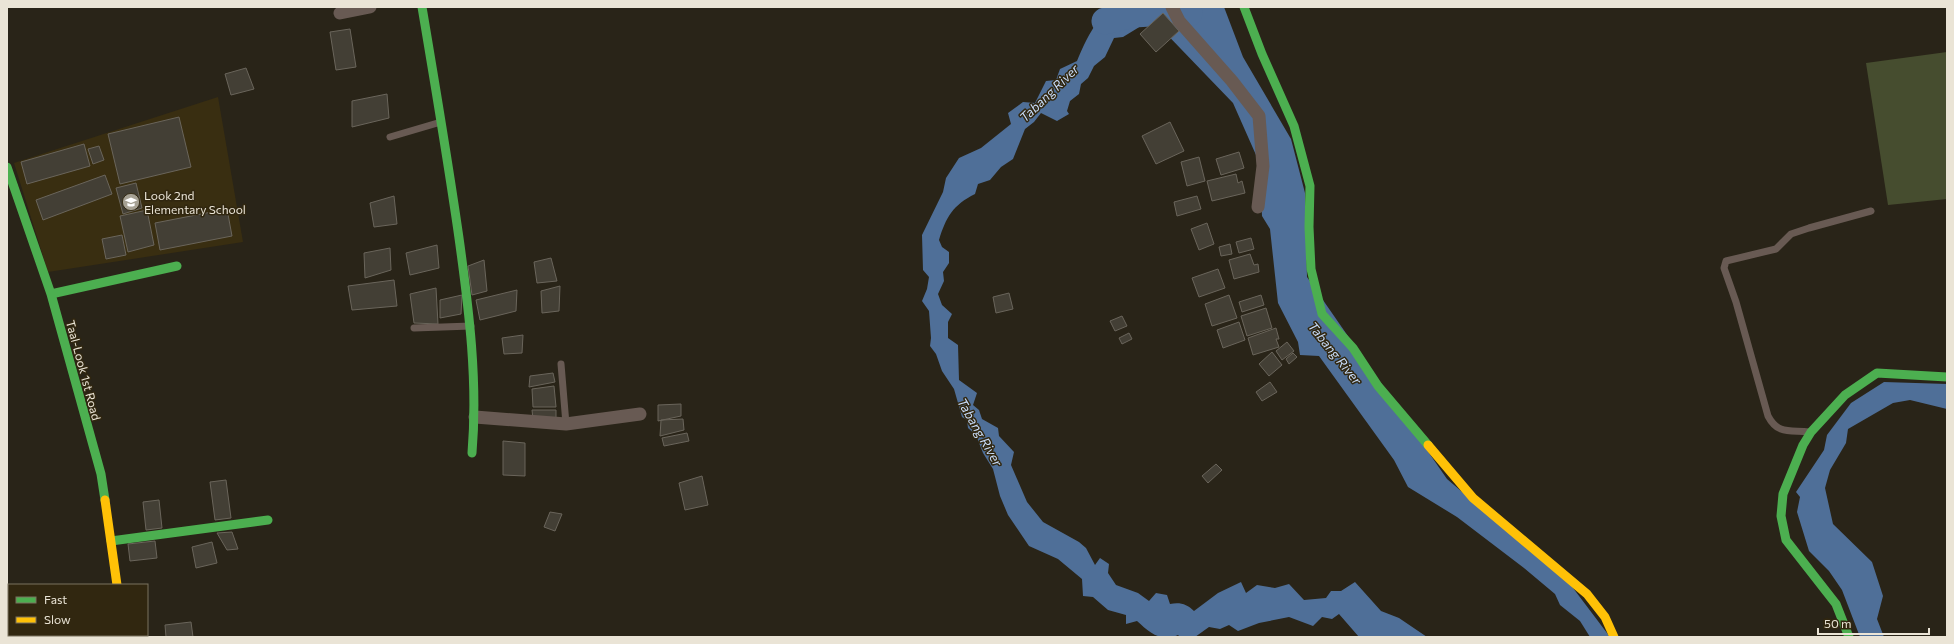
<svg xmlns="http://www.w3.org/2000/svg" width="1954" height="644" viewBox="0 0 1954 644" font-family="Commissioner,sans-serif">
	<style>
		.built { fill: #392e11 }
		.green { fill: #464d2f }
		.water { fill: #4f6f98 }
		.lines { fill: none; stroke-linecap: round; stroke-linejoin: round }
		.river { stroke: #4f6f98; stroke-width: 27 }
		.building { fill: #433f35; stroke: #6a655b }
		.lane { stroke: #685a53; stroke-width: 7 }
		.street { stroke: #685a53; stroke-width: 13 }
		.fast { stroke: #4caf50; stroke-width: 9 }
		.slow { stroke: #ffc107; stroke-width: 9 }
		.labels { text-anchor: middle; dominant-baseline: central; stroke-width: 3; stroke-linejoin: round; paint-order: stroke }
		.poi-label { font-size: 12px; fill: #eae4d6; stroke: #312710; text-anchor: start }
		.street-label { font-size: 12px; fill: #eae4d6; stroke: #312710 }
		.water-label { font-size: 13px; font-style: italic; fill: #c7dbf8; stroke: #312710 }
	</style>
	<rect width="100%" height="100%" fill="#292418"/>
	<path class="built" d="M218,97L243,242L48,272L14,163Z"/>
	<path class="green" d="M1947,52V199L1888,205L1866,63Z"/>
	<path class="water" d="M1113,7L1140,8L1141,26L1123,37L1114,38L1105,57L1094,66L1088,78L1081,84L1079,94L1070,101L1067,111L1069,114L1057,121L1041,113L1034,122L1025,129L1013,159L1001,167L990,180L978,184L975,194C953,205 946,217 939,240L942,247L949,252V263L943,272L944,281L938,294L942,305L952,314L948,322V338L958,345L959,380L977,393L973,405L979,410L982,419L998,428L999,436L1014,452L1011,465L1027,502L1043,522L1079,542L1086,548L1095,565L1100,558L1109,564L1108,573L1116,585L1138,593L1149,601L1156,593L1167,595L1170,604C1180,602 1187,604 1194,611L1218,593L1241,582L1246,593L1257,585L1275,588L1289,584L1304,600L1326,598L1331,591H1341L1355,582L1381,611L1399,618L1427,637H1359L1339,614L1332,619L1322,617L1313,626L1289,617L1259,623L1238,631L1229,625L1220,629L1209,627L1195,637H1180L1178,635C1161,643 1149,632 1137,621L1126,624V615L1108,610L1093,597L1083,596L1082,579L1058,559L1029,546L1008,515L1000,496L993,469L983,453L976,435L968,428L967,420L962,417L954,389L942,371L936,354L930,346L931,338L929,311L922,301L927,289L929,277L923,270L922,235L943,192L946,178L959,158L981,148L1011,124L1008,113L1023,102L1035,103L1046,81L1056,80L1060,69L1077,61C1085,42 1095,19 1113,7Z
		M1154,7H1224L1243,57L1291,139L1305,193L1307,277L1447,479L1570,584L1610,637H1590L1580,621L1560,605L1555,594L1524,568L1457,517L1408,487L1394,460L1319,356L1300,355L1298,342L1278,303L1270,229L1262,216L1261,194L1256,155L1233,103L1154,21Z
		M1884,382L1947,384V409L1910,400L1893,403L1848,429L1846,443L1830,470L1825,488L1833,524L1872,562L1883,596L1877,619L1884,637H1860L1842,590L1829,571L1809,551L1797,512L1800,497L1796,492L1824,450L1827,435L1851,403Z"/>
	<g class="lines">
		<path class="river" d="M1105,21L1134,14L1184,11L1189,13"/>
	</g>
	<path class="building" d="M1163,13L1179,31L1156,52L1140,34Z
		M350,29L356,67L336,70L330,32Z
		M246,68L254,89L231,95L225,74Z
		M387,94L389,118L352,127V101Z
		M179,117L191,167L120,184L108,134Z
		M1170,122L1184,151L1156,164L1142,136Z
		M84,144L90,166L27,184L21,162Z
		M99,146L104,160L93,164L88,149Z
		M1239,152L1244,168L1221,175L1216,159Z
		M1199,157L1205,181L1187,186L1181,162Z
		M1236,174L1238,183L1242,181L1245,193L1212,201L1207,181Z
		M105,175L112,194L43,220L36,200Z
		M136,183L142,208L123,214L116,188Z
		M394,196L397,224L374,227L370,203Z
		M1197,196L1201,209L1177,216L1174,202Z
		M227,209L232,236L160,250L155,223Z
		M147,210L154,245L128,252L120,216Z
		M1207,223L1214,244L1199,250L1191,229Z
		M122,235L126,255L106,259L102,239Z
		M1251,238L1254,249L1239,253L1236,242Z
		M1230,244L1232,254L1221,256L1219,247Z
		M437,245L439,268L410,275L406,253Z
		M390,248L391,270L365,278L364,253Z
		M1250,254L1254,265L1258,264L1259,272L1234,279L1229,260Z
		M551,258L557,281L537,283L534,262Z
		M484,260L487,291L472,295L468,266Z
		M1218,269L1225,288L1199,297L1192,278Z
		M394,280L397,306L352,310L348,286Z
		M560,286L559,311L542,313L541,291Z
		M436,288L438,324L414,323L410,294Z
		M517,290L516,311L480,320L476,300Z
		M1009,293L1013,309L996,313L993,297Z
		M462,295L461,314L440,318V300Z
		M1229,295L1237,318L1212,326L1205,304Z
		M1261,295L1264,305L1242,312L1239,302Z
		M1266,308L1272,328L1247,336L1241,316Z
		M1122,316L1127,326L1115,331L1110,321Z
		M1239,322L1245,340L1223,348L1217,330Z
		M1276,328L1279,339H1276L1279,347L1253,355L1248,338Z
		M1129,333L1132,339L1122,344L1119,338Z
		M523,335L522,353L504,354L502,338Z
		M1287,342L1294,351L1282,360L1276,351Z
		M1272,352L1282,365L1269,376L1259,364Z
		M1293,353L1297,357L1289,364L1286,359Z
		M553,373L555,382L529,387L530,376Z
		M1270,382L1277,392L1262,401L1256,392Z
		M554,386L556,407H533L532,389Z
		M681,404V416L658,421V405Z
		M532,410H556V419H533Z
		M683,419L684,430L660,436L661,420Z
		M687,433L689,441L664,446L662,438Z
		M503,441L525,443V476L503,475Z
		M1216,464L1222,470L1208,483L1202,476Z
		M702,476L708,505L685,510L679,483Z
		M226,480L231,518L215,520L210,482Z
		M159,500L162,528L146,530L143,502Z
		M550,512L562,514L555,531L544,527Z
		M232,532L238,549L227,550L217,533Z
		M155,541L157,558L130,561L128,544Z
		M212,542L217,563L196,568L192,547Z
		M191,622L193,637H166L165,625Z"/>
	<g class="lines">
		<path class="lane" d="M390,137L441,122
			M414,328L471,326
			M561,364L566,424
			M1809,432C1790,430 1778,435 1768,416L1736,302L1724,268L1726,261L1776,249L1791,234L1809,228L1871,211"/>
		<path class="street" d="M1172,7L1179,21L1232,81L1259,116L1263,166L1258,207
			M340,13L370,7
			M475,417L566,424L640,414"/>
		<path class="fast" d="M422,7C435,84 448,161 459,238C469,310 478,381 472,453
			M1244,7L1262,54L1294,126L1310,186L1309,227L1311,269L1322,314L1353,348L1378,386L1428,445
			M7,167L51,294L101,474L105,500
			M51,294L177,266
			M111,541L268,520
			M125,635V637
			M1849,637L1836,604L1786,540L1781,516L1783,494L1803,445L1811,432L1845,395L1877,373L1947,377"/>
		<path class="slow" d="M1428,445L1473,498L1587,594L1605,617L1614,637
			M105,500L117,585"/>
	</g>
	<defs>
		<symbol id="school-disc" viewBox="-11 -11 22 22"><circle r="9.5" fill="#a6a194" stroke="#312710"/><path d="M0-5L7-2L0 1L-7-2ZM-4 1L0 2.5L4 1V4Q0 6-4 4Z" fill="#fff"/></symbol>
	</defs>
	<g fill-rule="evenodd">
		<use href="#school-disc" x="121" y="192" width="20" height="20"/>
	</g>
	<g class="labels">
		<g class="poi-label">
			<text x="144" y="195">Look 2nd<tspan x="144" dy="14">Elementary School</tspan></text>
		</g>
		<g class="street-label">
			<text transform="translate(84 370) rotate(75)">Taal-Look 1st Road</text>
		</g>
		<g class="water-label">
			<text transform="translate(1049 93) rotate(-44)">Tabang River</text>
			<text transform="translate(1335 353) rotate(51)">Tabang River</text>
			<text transform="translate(980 432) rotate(60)">Tabang River</text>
		</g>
	</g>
	<rect width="1954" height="644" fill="none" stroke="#eae4d6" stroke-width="16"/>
	<rect x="8" y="584" width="140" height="52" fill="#312710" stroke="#7b735f"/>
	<rect x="16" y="597" width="20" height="6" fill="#4caf50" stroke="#7b735f"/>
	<text x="44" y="604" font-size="12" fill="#eae4d6">Fast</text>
	<rect x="16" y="617" width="20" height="6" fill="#ffc107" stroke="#7b735f"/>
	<text x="44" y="624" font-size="12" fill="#eae4d6">Slow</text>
	<path d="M1818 628v6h111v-6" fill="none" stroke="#eae4d6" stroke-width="2"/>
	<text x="1824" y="628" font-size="12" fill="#eae4d6" stroke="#312710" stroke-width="3" paint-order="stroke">50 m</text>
</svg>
